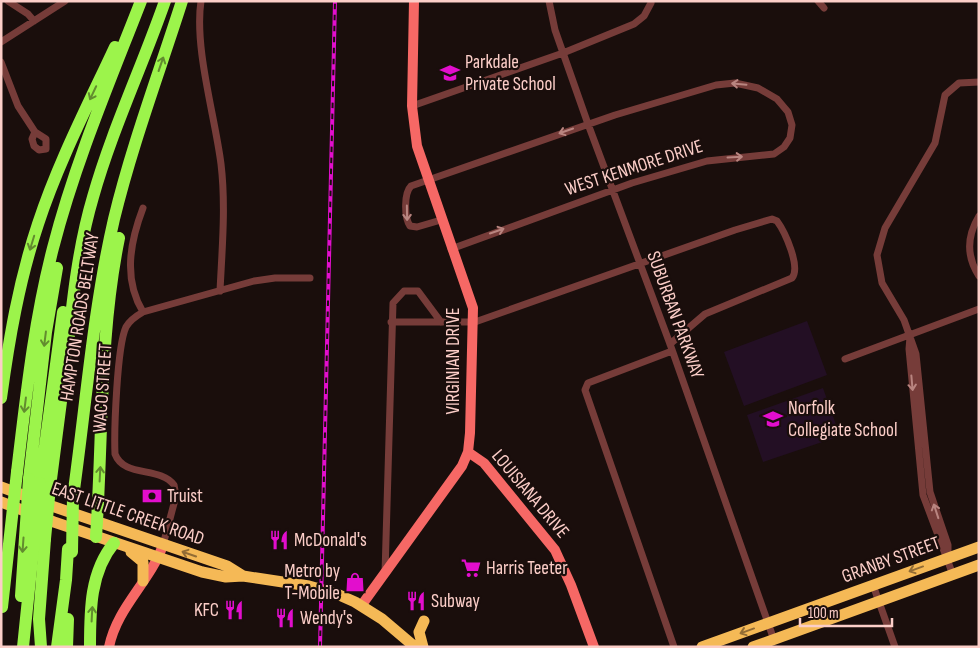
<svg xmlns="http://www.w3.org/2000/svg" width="980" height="648" viewBox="0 0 980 648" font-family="'Sofia Sans Condensed',sans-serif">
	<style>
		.green { fill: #230f24 }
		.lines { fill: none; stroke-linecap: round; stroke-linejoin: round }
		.street { stroke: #763c39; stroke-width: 7 }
		.secondary { stroke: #f66865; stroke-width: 10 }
		.primary { stroke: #f5b956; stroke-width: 11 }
		.highway { stroke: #9cf44b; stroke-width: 12 }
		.rail-casing { stroke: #e20ecd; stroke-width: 4 }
		.rail { stroke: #1a0e0c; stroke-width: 2; stroke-dasharray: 5.5; stroke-linecap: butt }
		.highway-bridge { stroke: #9cf44b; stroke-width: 12 }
		.oneway { stroke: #628c2f }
		.oneway2 { stroke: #b98580 }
		.oneway3 { stroke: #926c35 }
		.labels { text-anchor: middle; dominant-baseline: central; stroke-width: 4.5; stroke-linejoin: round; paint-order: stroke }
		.poi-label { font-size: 19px; fill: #fccec8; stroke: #1a0e0c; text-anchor: start }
		.street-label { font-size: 19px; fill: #fccec8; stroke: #1a0e0c }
	</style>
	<rect width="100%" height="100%" fill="#1a0e0c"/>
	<path class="green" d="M807,321L827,375L744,406L724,352Z
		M823,388L840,436L763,462L747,415Z"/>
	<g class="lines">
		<path class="street" d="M8,1L28,14L34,21
			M201,1C194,48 215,116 221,164C226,206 222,249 220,291
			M549,1L555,30L588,124L670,344L774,640
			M818,1L824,8
			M1,42L65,1
			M1,62L18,106L35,132
			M412,106L563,53L634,24L644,16L651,3
			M35,132L46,139V149L39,150L34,146L32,139Z
			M979,216C967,236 966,256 979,276
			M441,220L417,227L410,226C404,217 404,193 411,186L615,115L716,85L735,83L758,88L777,99L788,112L792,125L790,138L784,147L774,154L707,161L632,183L451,249
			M143,312C123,279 130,242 143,208
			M391,322H475L735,230L772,219L777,221C785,232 801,267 792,278L705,314L670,344
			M910,337L909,349L923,495L953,575
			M672,351L588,383L585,390L674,647
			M845,359L979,309
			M163,545L176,496L174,485C160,466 124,478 115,454C114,431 117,346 126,327C130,320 136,316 143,312L254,281L275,278H310
			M948,558V545L930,492L916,354L904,320L882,283L877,255L885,228L935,143L945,95L959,83L979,82
			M385,573L393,303L404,291H418L441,322
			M873,585L895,647"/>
		<path class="secondary" d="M468,452L484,463L555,550L571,585L594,647
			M361,606L462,466L468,452L470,433L473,308L417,146L412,106L414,1
			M109,647C117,607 150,582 163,545"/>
		<path class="primary" d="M1,487L23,495
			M1,502L54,522L202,572L226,577L243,576L309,586L337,594L355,602L382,619L415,647
			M40,502L227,566L243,576
			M131,552L143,562V581
			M423,647L419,632L424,621
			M702,647L979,547
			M753,647L979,565"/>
		<path class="highway" d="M1,398C9,339 19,281 38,224C58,163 88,105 115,47
			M17,472C26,397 34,321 53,248C75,163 109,83 141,1
			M29,479L46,332L57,268
			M40,483L63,312
			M50,487C55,446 61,404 66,362C72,307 77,251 93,197C112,130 142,67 165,1
			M73,497C86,405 93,310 114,219C132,145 159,73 182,1
			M96,537C103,437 99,336 119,238
			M41,647L39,619L45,539
			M57,647L66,580L68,549
			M67,647L68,619
			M90,647C90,610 90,572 114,543"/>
		<defs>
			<path id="rail" d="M320,647L335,1"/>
		</defs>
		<use href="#rail" class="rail-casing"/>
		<use href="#rail" class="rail"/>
		<path class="highway-bridge" d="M45,539L50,487
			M72,552L73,497
			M21,596L29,479
			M2,607L17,472
			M23,647L40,483"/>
	</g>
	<defs><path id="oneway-shaft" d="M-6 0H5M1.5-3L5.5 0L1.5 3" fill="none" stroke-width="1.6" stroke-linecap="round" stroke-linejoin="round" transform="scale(1.25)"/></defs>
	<g class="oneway">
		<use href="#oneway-shaft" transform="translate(161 64) rotate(-71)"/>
		<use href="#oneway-shaft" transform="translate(93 93) rotate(115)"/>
		<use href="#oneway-shaft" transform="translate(32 243) rotate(107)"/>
		<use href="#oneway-shaft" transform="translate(45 339) rotate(97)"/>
		<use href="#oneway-shaft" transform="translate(25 405) rotate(97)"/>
		<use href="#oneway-shaft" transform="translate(100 474) rotate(-87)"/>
		<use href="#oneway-shaft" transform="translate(23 545) rotate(94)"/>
		<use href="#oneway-shaft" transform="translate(92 614) rotate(-87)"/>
	</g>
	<g class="oneway2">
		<use href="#oneway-shaft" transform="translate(739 84) rotate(-175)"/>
		<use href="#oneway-shaft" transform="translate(566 131) rotate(161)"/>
		<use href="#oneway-shaft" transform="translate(735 157) rotate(-3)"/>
		<use href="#oneway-shaft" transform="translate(407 213) rotate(89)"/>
		<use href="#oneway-shaft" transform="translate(497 231) rotate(-19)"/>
		<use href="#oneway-shaft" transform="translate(912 383) rotate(85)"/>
		<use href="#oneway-shaft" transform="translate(936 511) rotate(-108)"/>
	</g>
	<g class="oneway3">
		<use href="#oneway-shaft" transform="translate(189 554) rotate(-161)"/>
		<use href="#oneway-shaft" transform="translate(916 569) rotate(160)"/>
		<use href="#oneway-shaft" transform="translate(747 631) rotate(160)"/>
	</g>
	<defs>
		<symbol id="school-bare" viewBox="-9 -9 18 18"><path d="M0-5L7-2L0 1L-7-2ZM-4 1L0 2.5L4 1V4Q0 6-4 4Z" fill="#e20ecd" stroke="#1a0e0c" stroke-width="2.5" paint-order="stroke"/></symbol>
		<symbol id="bank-bare" viewBox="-9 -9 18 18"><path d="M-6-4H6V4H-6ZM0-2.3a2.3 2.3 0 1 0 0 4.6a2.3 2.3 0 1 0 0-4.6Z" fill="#e20ecd" stroke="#1a0e0c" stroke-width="2.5" paint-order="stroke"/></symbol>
		<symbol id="restaurant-bare" viewBox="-9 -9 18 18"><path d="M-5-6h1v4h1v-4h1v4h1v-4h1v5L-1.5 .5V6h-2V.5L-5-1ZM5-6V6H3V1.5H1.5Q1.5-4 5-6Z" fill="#e20ecd" stroke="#1a0e0c" stroke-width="2.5" paint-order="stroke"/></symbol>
		<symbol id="supermarket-bare" viewBox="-9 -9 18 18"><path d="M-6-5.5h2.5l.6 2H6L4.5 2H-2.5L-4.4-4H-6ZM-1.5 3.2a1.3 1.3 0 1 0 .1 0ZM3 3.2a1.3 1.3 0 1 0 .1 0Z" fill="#e20ecd" stroke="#1a0e0c" stroke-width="2.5" paint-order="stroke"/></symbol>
		<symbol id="shop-bare" viewBox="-9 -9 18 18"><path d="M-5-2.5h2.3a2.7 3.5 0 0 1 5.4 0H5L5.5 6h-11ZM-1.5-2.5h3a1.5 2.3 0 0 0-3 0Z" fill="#e20ecd" stroke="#1a0e0c" stroke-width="2.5" paint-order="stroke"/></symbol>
	</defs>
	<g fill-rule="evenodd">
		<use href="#school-bare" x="436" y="59" width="28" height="28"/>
		<use href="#school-bare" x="759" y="405" width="28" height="28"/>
		<use href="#bank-bare" x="138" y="482" width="28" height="28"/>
		<use href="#restaurant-bare" x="265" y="526" width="28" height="28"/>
		<use href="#supermarket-bare" x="457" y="554" width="28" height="28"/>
		<use href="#shop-bare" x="341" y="568" width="28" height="28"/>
		<use href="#restaurant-bare" x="402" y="587" width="28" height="28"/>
		<use href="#restaurant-bare" x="220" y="596" width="28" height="28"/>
		<use href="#restaurant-bare" x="271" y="604" width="28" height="28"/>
	</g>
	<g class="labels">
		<g class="poi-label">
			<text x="465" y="62">Parkdale<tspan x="465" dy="22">Private School</tspan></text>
			<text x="788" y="408">Norfolk<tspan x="788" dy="22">Collegiate School</tspan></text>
			<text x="167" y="496">Truist</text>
			<text x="294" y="540">McDonald's</text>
			<text x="486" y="568">Harris Teeter</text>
			<text x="340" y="571" text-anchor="end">Metro by<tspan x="340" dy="22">T-Mobile</tspan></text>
			<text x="431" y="601">Subway</text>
			<text x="219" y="610" text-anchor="end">KFC</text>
			<text x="300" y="618">Wendy's</text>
		</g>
		<g class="street-label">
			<text transform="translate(634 168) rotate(-18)">WEST KENMORE DRIVE</text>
			<text transform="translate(675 315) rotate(70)">SUBURBAN PARKWAY</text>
			<text transform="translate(80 317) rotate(-81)">HAMPTON ROADS BELTWAY</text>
			<text transform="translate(453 361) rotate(-90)">VIRGINIAN DRIVE</text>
			<text transform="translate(103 388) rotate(-86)">WACO STREET</text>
			<text transform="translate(530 494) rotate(50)">LOUISIANA DRIVE</text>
			<text transform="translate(128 514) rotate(19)">EAST LITTLE CREEK ROAD</text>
			<text transform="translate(891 560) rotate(-20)">GRANBY STREET</text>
		</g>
	</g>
	<rect width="980" height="648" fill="none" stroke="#fccec8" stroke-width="5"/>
	<path d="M800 618v8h92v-8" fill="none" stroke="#fccec8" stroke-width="2.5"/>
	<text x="808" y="618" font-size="15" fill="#fccec8" stroke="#1a0e0c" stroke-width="4" paint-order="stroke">100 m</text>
</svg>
